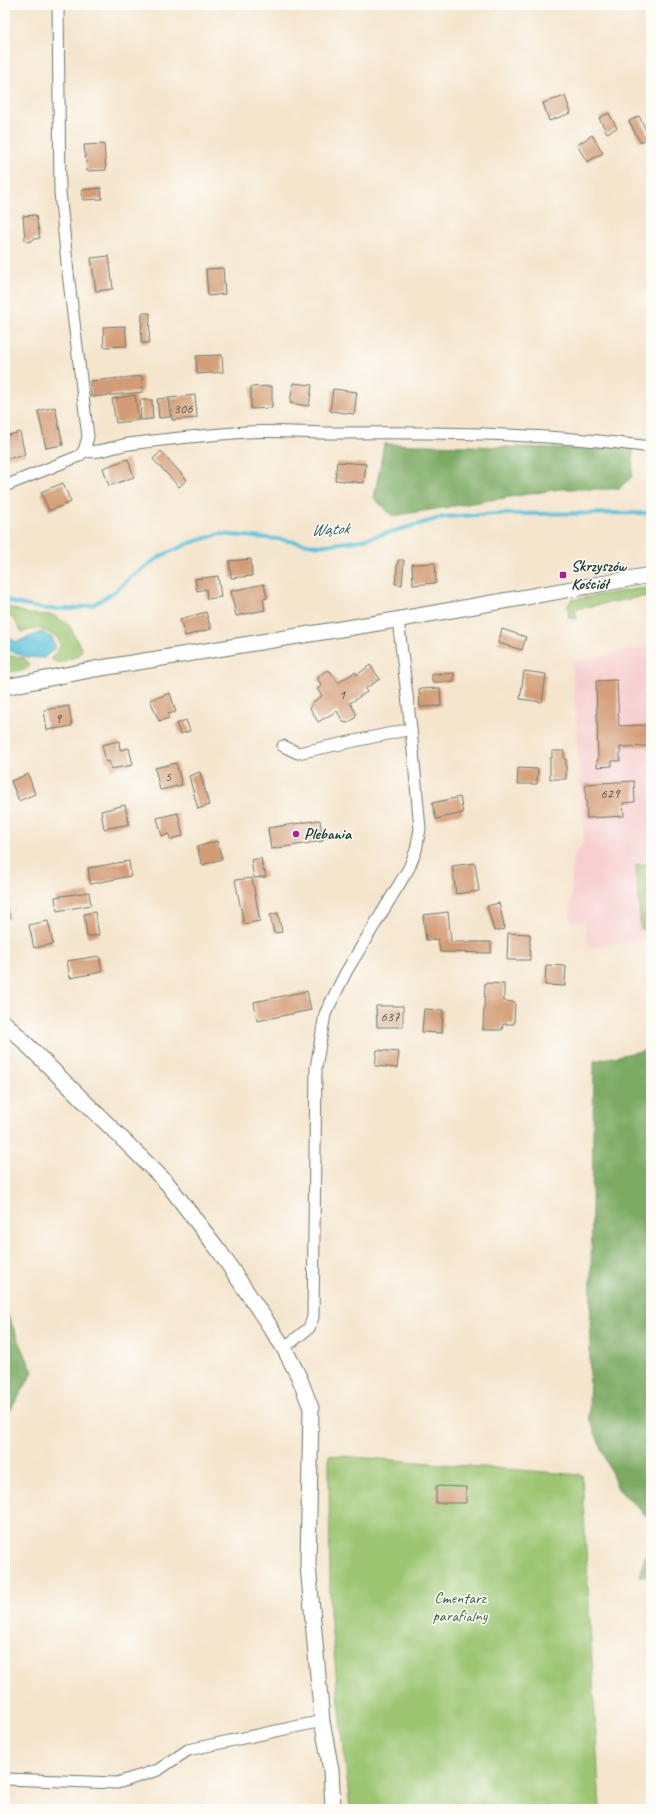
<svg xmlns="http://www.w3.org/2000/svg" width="656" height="1814" viewBox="0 0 656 1814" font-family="Caveat,sans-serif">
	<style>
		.built { fill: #f7cfd0 }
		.green { fill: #9bc571; stroke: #5d8152 }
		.forest { fill: #7caa63; stroke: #4e744c }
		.water { fill: #5fc5dc; stroke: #3f8188 }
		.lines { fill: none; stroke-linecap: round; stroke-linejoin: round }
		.stream { stroke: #5fc5dc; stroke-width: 4 }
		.building { fill: #d49c76 }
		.street-casing { stroke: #6a786a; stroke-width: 13 }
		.secondary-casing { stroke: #6a786a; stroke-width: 17 }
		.street { stroke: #fff; stroke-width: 11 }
		.secondary { stroke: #fff; stroke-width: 15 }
		.poi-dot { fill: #b5179e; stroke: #fdfcf7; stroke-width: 1.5 }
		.labels { text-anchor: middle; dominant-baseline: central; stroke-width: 3; stroke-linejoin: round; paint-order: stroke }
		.number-label { font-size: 14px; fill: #4c5544 }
		.poi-label { font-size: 16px; font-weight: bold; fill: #1f3d34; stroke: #fdfcf7; text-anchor: start }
		.park-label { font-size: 16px; fill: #3e5f43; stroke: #fdfcf7 }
		.water-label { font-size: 17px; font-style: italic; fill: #2f5f5e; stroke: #fdfcf7 }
	</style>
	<rect width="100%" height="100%" fill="#fdfcf7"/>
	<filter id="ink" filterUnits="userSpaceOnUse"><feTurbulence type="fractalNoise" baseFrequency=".025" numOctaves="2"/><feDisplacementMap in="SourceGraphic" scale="8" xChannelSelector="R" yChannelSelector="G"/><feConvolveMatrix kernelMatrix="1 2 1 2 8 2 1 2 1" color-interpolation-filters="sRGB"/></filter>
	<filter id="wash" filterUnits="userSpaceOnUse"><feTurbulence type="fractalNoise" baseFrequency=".012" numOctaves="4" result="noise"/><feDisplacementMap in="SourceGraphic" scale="16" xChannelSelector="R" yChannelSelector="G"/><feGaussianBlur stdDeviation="0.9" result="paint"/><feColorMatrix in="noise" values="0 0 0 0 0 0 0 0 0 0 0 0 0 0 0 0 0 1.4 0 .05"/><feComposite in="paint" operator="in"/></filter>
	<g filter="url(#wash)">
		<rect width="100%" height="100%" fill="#f5e5cd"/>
		<path class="built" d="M651,646V939L589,947L584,922L570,921L573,858L584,841L572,662Z"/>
		<path class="green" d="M651,588V595L575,609L577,619L569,618L568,606L571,600L637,589Z
			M5,606L29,614L53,615L69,625L82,650L78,656L58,663L51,659L61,645L57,637L39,628L22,632L12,617L5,615Z
			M5,655L24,658L30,666L25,670L5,672Z
			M651,864V928L641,929L636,865Z
			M329,1455L582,1475L600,1809H350L330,1614Z"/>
		<path class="forest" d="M618,439H634L632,477L618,489H560L392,516L374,498L384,444L594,449Z
			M651,1049V1520L618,1489L589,1418L594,1061Z
			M5,1309L33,1372L5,1420Z
			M651,1538V1578L639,1576Z"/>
		<path class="water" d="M42,632L52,638L56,647L44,658L27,657L5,649V635L17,642Z"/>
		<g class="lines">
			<path class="stream" d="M5,599L14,603L44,609H72L93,605L113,593L131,577L161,556L190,543L219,534L278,539L319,546L362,540L444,517L495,514L651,513"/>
		</g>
		<g id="blocks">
			<path class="building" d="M565,96L571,113L549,121L543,103Z
				M609,113L617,128L607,133L599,118Z
				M639,116L650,138L640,142L629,121Z
				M592,135L603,153L587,162L577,145Z
				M104,144L106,170L87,171L84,145Z
				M101,188L102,199L83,200L82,190Z
				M36,215L40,238L34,239L29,242L25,240L23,216Z
				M109,256L113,289L96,291L91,258Z
				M223,268L225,294L208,296L206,269Z
				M142,313H150L149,343H141Z
				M125,326L127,346L104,347L103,327Z
				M222,355L223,372L197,374L196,356Z
				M142,376L143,392L91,397L90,381Z
				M293,383L312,385L309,406L290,403Z
				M272,386V408L251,409V387Z
				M333,389L357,392L354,414L330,411Z
				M135,395L139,420L116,423L112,399Z
				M195,395L197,418L172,420L169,398Z
				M168,398L170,417L159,418L157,399Z
				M140,400H152L153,419L141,420Z
				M55,407L63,445L46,448L38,411Z
				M20,432L25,455L5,459V436Z
				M161,451L187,480L179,487L153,459Z
				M128,459L134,477L109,486L103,468Z
				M337,462L366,464L364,483L335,480Z
				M63,483L71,502L49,511L41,492Z
				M5,518L9,530L5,531Z
				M251,559L252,576L231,578L229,561Z
				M398,560H404L402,585L395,584Z
				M435,563L436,583L413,585L412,564Z
				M218,576L221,597L207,599L206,589L197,591L195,579Z
				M264,584L267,598L263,599L265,610L236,616L231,591Z
				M206,612L211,629L185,636L180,619Z
				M502,629L526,637L522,650L498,643Z
				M370,665L380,679L365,689L367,692L350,703L356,713L355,718L348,723L343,722L337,711L318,722L310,708L313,702L322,696L317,689L322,686L318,680L319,676L327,670L331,672L338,683L355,672L357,675Z
				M524,671L546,674L542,702L520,699Z
				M454,673V682H432V674Z
				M617,680L619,726L651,725V746L620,747V761H612V766L597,767V760H598L596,681Z
				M440,688L441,706L420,707L419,689Z
				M170,693L176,712L168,714L169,718L159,721L150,700Z
				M69,706L72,726L47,730L44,710Z
				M186,720L190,731L180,734L176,724Z
				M119,741L120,750L129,748L133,765L111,769L109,761L106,762L102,745Z
				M552,751H564V759H566V779H550V758H552Z
				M176,763L182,785L160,790L155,768Z
				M518,768L538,769L537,784H517Z
				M200,772L209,805L198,809L189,776Z
				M28,774L35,794L19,801L11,781Z
				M634,781L635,802L623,803L624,816L587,818L585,784Z
				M460,797L463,813L436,819L432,803Z
				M125,805L129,824L104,829L101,811Z
				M178,813L183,836L170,839L169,834L162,836L157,818Z
				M320,820L323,841L271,849L268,828Z
				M217,841L222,859L202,865L197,847Z
				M261,858L263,871H265L266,877L254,878L251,860Z
				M129,861L131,876L90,884L88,868Z
				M475,863L479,891L456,894L452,866Z
				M252,878L260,921L244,924L235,880Z
				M89,892L91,905L57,911L55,897Z
				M5,900L10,918L5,920Z
				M499,903L505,929L494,931L487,906Z
				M95,912L99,935L87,937L84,914Z
				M448,912L451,942H491V953L440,952L438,939L426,940L423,915Z
				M278,913L282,932L274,933L270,915Z
				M48,921L53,944L34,948L29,925Z
				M508,933L530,934V960H507Z
				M99,956L102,972L70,978L67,961Z
				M546,965L566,966L565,986L545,985Z
				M485,983L504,984V1001L515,1002L514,1024H503L502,1030H483Z
				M307,991L311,1010L257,1021L254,1002Z
				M376,1006H403V1027H377Z
				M424,1009L443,1010L442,1033L422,1032Z
				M377,1050L399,1052L397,1068L375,1066Z
				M436,1486L466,1487V1503H436Z"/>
		</g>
	</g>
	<g filter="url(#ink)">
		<use href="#blocks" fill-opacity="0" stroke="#6a786a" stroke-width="1"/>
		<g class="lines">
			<defs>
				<path id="street" d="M84,451C99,454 114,446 129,444C167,439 207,435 246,432C276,430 306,433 337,433C441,432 547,433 651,447
					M5,486L79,456L84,451L88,437L68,273L60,192L58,5
					M283,746L298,753L411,729
					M284,1348L309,1328L313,1317L316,1068L325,1014L346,972L409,868L416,850L420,829L411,729L398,619
					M5,1779L117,1783L158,1770L188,1750L322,1721"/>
				<path id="secondary" d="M5,687L95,669L384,622L651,575
					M5,1023L167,1183L220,1252L265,1319L284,1348L299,1377L311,1408L308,1565L322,1721L331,1770L333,1809"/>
			</defs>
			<use href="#street" class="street-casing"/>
			<use href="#secondary" class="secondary-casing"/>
			<use href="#street" class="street"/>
			<use href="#secondary" class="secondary"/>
		</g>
	</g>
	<g class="poi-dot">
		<rect x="559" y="571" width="8" height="8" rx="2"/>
		<circle cx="296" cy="834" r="4"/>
	</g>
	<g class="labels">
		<g class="number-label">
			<text x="183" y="408">306</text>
			<text x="342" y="694">1</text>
			<text x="58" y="718">9</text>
			<text x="168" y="776">5</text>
			<text x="610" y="793">629</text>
			<text x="390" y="1016">637</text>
		</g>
		<g class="poi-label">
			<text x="571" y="566">Skrzyszów<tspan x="571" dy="18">Kościół</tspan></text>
			<text x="304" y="834">Plebania</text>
		</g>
		<g class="park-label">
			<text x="460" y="1598">Cmentarz<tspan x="460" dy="18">parafialny</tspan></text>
		</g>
		<g class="water-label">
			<text transform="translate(330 529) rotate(-3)">Wątok</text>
		</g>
	</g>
	<rect width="656" height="1814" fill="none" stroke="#fdfcf7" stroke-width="20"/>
</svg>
